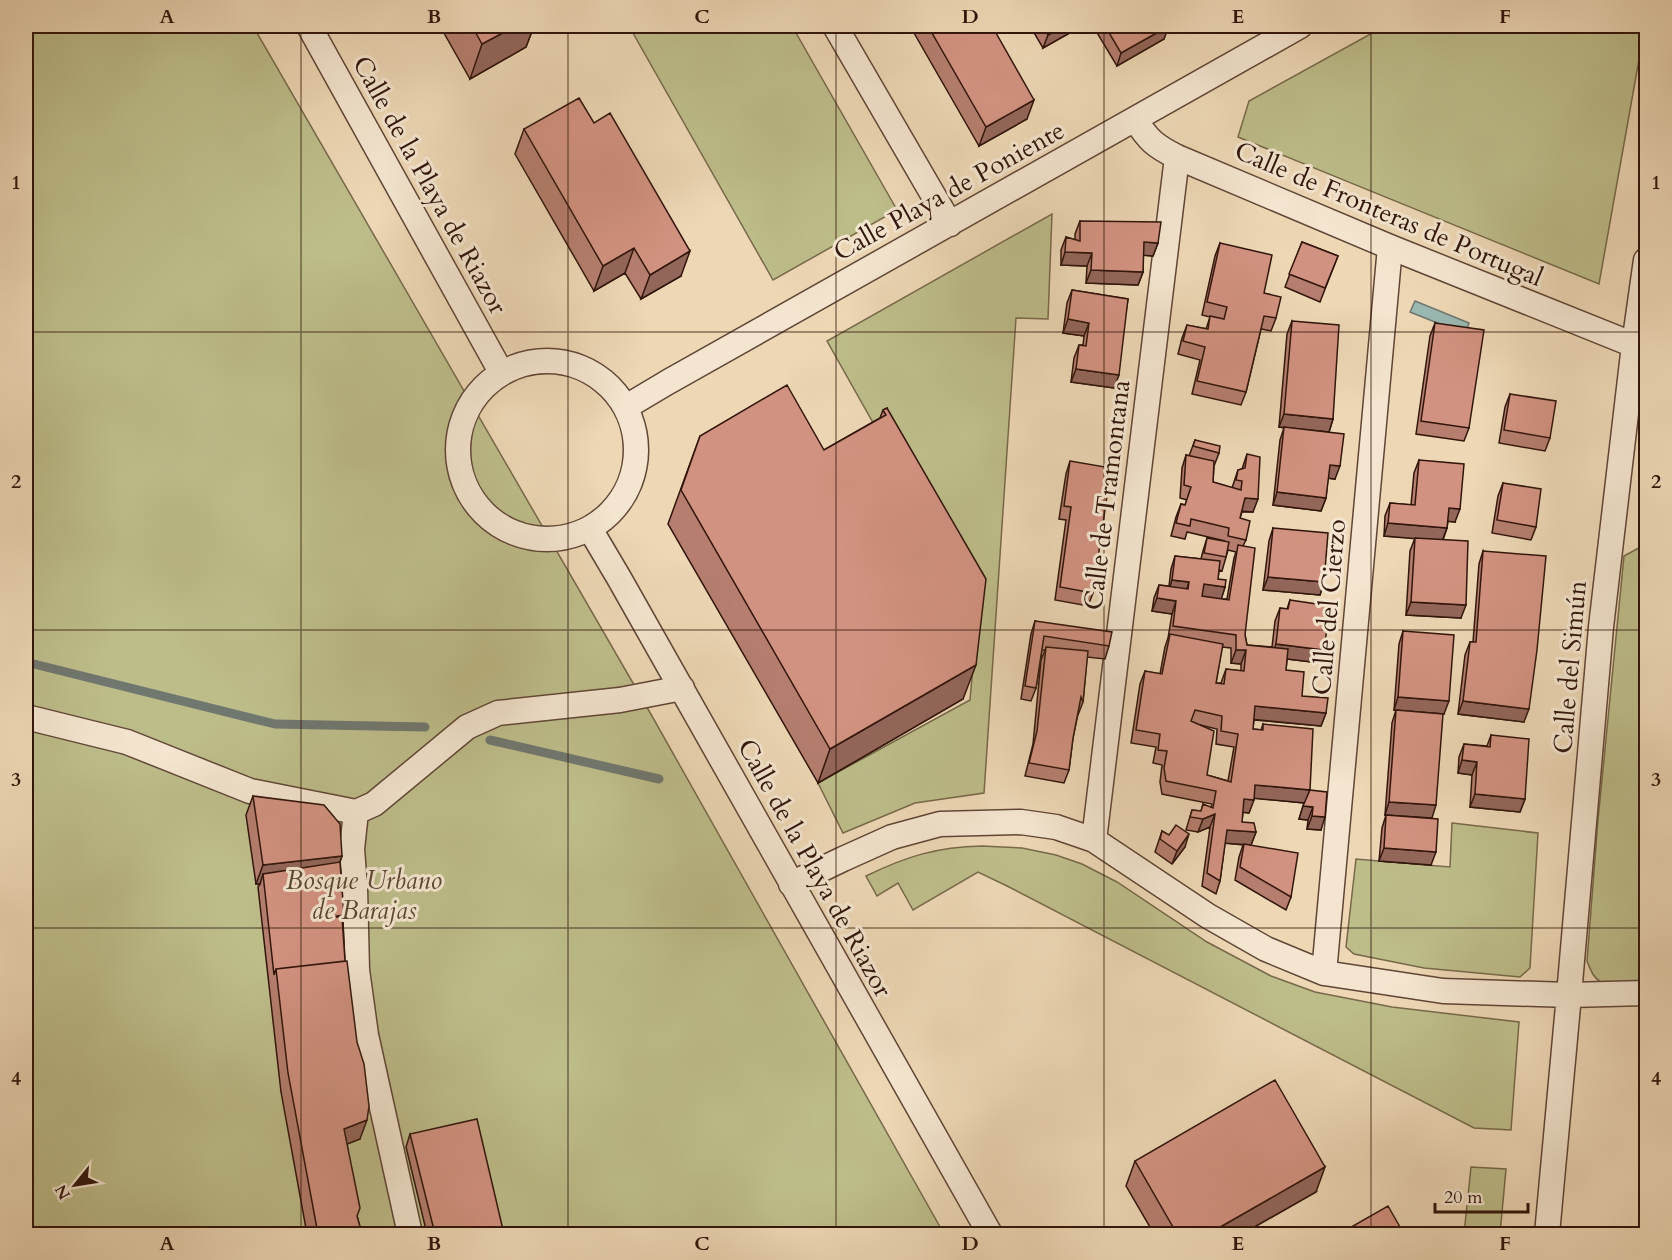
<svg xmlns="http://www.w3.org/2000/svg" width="1672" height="1260" viewBox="0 0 1672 1260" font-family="Cardo,serif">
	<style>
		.green { fill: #bdbd8a; stroke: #77694a; stroke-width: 1.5 }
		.water { fill: #9ab8b2; stroke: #70776f; stroke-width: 1.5 }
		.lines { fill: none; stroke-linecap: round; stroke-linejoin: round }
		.stream { stroke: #70776f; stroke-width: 9 }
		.street-casing { stroke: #604636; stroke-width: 27 }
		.street { stroke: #f3e5cf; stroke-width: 24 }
		.wall { fill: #b57e6f; stroke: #31150b; stroke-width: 1.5; fill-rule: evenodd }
		.shaded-wall { fill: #93665a; stroke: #31150b; stroke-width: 1.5 }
		.building { fill: #d29281; stroke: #31150b; stroke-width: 1.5; fill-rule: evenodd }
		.grid { fill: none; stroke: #31150b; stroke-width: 1.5; stroke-opacity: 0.55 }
		.labels { text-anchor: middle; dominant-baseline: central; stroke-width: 6; stroke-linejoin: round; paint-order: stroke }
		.street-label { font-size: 26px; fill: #31150b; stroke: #f3e5cf }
		.park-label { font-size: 26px; font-style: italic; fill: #5b4731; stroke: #f3e5cf }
		.neatline { fill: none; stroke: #31150b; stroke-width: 2 }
		.grid-label { font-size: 20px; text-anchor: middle; font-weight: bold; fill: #31150b }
	</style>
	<rect width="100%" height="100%" fill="#edd7b5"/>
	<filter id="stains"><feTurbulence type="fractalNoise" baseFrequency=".00333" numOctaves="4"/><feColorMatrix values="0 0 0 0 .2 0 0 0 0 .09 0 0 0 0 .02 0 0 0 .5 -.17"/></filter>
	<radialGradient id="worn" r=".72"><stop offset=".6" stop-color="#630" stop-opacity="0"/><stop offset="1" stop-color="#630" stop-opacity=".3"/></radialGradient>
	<path class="green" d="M26,26H253L648,709L944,1234H26Z
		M629,26H792L897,210L773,280Z
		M1385,26H1645L1599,284L1238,137L1249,101Z
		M1052,214L1048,319L1016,318L984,793L915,803L843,833L818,783L970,700L978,609L827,341Z
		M1646,544V983C1634,983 1611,987 1601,982C1593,978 1590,968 1587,961L1598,820L1624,556Z
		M1452,823L1538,833L1530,968L1520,977L1424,968L1354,954L1346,947L1356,859L1450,867Z
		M982,846L1022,848L1056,855L1082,864L1117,882L1207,942L1271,976L1315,992L1392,1007L1519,1022L1511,1130L1474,1128L1007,886L978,872L913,910L898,883L877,896L866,876C907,856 937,847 982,846Z
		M1471,1167L1506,1169L1500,1234H1464Z"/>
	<path class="water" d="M1415,301L1469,323L1465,334L1410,312Z"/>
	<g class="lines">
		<path class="stream" d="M26,662L275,724L425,727
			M490,740L659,779"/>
		<defs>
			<path id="street" d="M309,26L501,372
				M835,26L950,224
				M1135,119C1148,140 1155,146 1177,157L1390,247L1634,345
				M458 450a89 89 0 1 1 178 0a89 89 0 1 1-178 0Z
				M626,407L668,382L1300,26
				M590,529L619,578L990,1234
				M26,717L127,742L250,791L356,812L352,849L355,888L357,970L366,1035L410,1234
				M356,812L374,804L467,727L498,713L620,700L682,688
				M1094,840L1177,157
				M791,884L843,859L892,837L940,824L1021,822L1056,827L1094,840L1208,916L1266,949L1324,973L1443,991L1569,995L1646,993
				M1324,973L1390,247
				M1547,1234L1569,995L1601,627L1634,345L1646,260"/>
		</defs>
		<use href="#street" class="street-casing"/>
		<use href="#street" class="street"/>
	</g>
	<path class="wall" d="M440,26H534L526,47L470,79Z
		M910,26H992L1027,119L979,146Z
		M1030,26H1082L1043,48Z
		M1093,26H1168L1164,39L1117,66Z
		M524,129L681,276L641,299L625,273L594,291L515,154Z
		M1080,221L1158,243L1153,256L1143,255V272L1138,285L1086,283L1087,266L1061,265V250L1066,237L1075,240V234Z
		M1302,242L1338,256L1320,302L1285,287Z
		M1220,243L1264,293L1276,318L1271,331L1261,329L1246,392L1241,405L1192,394L1200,360L1178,354L1182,338L1187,325L1206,329L1210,317L1202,315L1215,256Z
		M1072,290L1128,299L1114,388L1071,382L1074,358L1079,345H1083L1084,336L1063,333L1067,303Z
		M1292,321L1333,419L1329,432L1335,479L1328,478L1326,498L1321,511L1273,505L1280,440L1284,428L1279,427L1287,334Z
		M1435,323L1469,428L1464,441L1416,434L1430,336Z
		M1510,394L1550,438L1545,451L1499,443L1505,407Z
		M887,408L963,699L818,783L668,524L700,436L824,450L880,418L883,410Z
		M1195,440L1219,453L1214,466L1213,482L1232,488L1238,470L1242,469L1247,454L1253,512H1242L1240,518L1246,540L1243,546L1245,635L1247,645L1272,647L1275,621L1280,608L1287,609L1290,600L1324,650L1320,663L1287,659L1286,670L1302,696L1326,713L1321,726L1254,720L1253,729L1261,730L1263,724L1310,790L1321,830L1307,829L1308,820L1299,819L1304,803L1254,798L1249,813L1243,812L1242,822L1256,832L1251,845L1291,897L1286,910L1235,880L1239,857L1243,845L1225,843L1220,881L1216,894L1202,886L1210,827L1198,832L1186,830L1192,810L1201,811L1203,804L1211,808L1212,804L1162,794L1160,782L1162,765L1153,763L1156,747L1131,743L1140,684L1145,671L1160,674L1165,647L1168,638L1172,614L1152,611L1154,598L1159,585L1169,586L1171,569L1175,556L1201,559L1203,551L1207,538L1225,541L1187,532L1185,539L1171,536L1176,517L1181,504L1185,505L1187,500L1180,498L1182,468L1186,455L1189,456ZM1228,550L1236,552L1234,558L1227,599H1221L1225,587L1218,579L1219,570L1222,571ZM1222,647L1231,648V663L1241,664V671L1226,669L1221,683H1216ZM1200,725L1217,729L1216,744L1234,747L1228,781L1207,775Z
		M1419,460L1455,522L1448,521L1447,528L1443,540L1461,618L1406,615L1410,551L1415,538L1384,536L1385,516L1390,503L1411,505L1414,473Z
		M1070,461L1093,593L1088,606L1055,600L1066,520L1059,519L1066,474Z
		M1503,483L1536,527L1531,540L1492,533L1498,496Z
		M1273,528L1324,582L1320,595L1263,590L1269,541Z
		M1483,551L1524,722L1458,714L1465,655L1470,642H1473L1479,564Z
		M1035,621L1109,646L1105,659L1087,657L1083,702L1078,715V714L1073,738L1069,770L1064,783L1025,776L1033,744L1041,660L1045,650H1042L1036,688L1031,701L1021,699L1031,634Z
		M1403,631L1444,714L1394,710L1399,644Z
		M1396,710L1432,818L1385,815L1392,723Z
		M1491,735L1525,799L1520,812L1470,807L1472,775L1458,773L1459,757L1464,744L1487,746Z
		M253,796L342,856L340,862L345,961L360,1139L347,1144L357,1216L362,1234H307L281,1092L258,887L260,884H256L246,815Z
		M1386,815L1431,865L1379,861L1382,828Z
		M1162,831L1185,847L1172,864L1155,852Z
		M410,1134L504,1234H427L406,1147Z
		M1135,1161L1316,1192L1242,1234H1154L1126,1186Z"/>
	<path class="shaded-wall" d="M516,26H534L526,47L470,79L482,44Z
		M1064,26H1082L1043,48L1048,35Z
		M1169,26L1164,39L1117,66L1121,53Z
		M1034,100L1027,119L979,146L986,127Z
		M1144,242L1158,243L1153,256L1139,255Z
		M634,248L625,273L594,291L603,266Z
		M690,251L681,276L641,299L650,275Z
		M1065,252L1092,253L1087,266L1061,265Z
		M1091,270L1143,272L1138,285L1086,283Z
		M1068,319L1089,323L1084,336L1063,333Z
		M1076,369L1119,375L1114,388L1071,382Z
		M1284,414L1333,419L1329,432L1279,427Z
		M1330,465L1340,466L1335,479L1325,478Z
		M1277,492L1326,498L1321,511L1273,505Z
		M1245,498L1258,499L1253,512L1240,511Z
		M1449,508L1460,509L1455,522L1444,521Z
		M1388,523L1447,528L1442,541L1384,536Z
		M1268,577L1324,582L1320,595L1263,590Z
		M1172,580L1189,582L1185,595L1168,593Z
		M1204,584L1225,587L1221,600L1199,597Z
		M1157,598L1176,601L1172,614L1152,611Z
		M1411,602L1466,605L1461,618L1406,615Z
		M1276,644L1324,650L1320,663L1271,657Z
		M1236,650H1246L1241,664L1231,663Z
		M976,665L963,699L818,783L830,749Z
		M1398,697L1449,701L1444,714L1394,710Z
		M1463,701L1529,709L1524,722L1458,714Z
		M1255,706L1326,713L1321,726L1250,719Z
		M1462,760L1477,762L1472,775L1458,773Z
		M1255,785L1310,790L1305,803L1251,798Z
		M1475,794L1525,799L1520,812L1470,807Z
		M1244,799L1254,800L1249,813L1239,812Z
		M1389,802L1436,805L1432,818L1385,815Z
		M1303,806L1313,807L1308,820L1299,819Z
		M1215,814L1210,827L1198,832L1203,819Z
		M1312,816L1325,817L1321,830L1307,829Z
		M1227,830L1256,832L1251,845L1222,843Z
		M1189,834L1185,847L1172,864L1177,851Z
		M1384,848L1436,852L1431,865L1379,861Z
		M342,856L335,875L263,874L260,884H256L263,865Z
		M367,1120L360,1139L337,1148L344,1129Z
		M1325,1167L1316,1192L1242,1234H1208Z"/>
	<path class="building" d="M472,26H516L482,44Z
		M928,26H992L1034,100L986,127Z
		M1042,26H1064L1048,35Z
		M1105,26H1169L1121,53Z
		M579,98L594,123L610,113L690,251L650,275L634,248L603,266L524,129Z
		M1080,221L1161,222L1158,243L1144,242L1143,272L1091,270L1092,253L1065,252L1066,237L1080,241Z
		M1302,242L1338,256L1325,288L1289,274Z
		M1220,243L1272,255L1264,293L1281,297L1276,318L1264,316L1246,392L1197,381L1205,347L1183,341L1187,325L1208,329L1210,316L1224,319L1227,307L1207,302Z
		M1072,290L1128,299L1119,375L1076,369L1079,345L1086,346L1089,323L1068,319Z
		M1292,321L1339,325L1333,419L1284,414Z
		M1435,323L1484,330L1469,428L1421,421Z
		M787,385L824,450L886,415L883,410L887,408L986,579L976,665L830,749L681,490L700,436Z
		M1510,394L1556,401L1550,438L1504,430Z
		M1284,427L1344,434L1340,466L1330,465L1326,498L1277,492Z
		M1195,440L1220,446L1219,453L1193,446Z
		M1247,454L1260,457L1258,499L1245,498L1240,518L1250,521L1246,540L1228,536L1229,528L1191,519L1190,526L1176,523L1181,504L1185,505L1191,487L1184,485L1186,455L1214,461L1213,482L1241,490L1242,481L1236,480L1238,470L1245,468Z
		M1419,460L1464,464L1460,509L1449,508L1447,528L1388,523L1390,503L1415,505Z
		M1070,461L1111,468L1093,593L1060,587L1071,507L1064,506Z
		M1503,483L1541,489L1536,527L1497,520Z
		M1273,528L1328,533L1324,582L1268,577Z
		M1207,538L1229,542L1226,557L1204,553Z
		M1415,538L1468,541L1466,605L1411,602Z
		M1238,545L1255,548L1245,635L1247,645L1288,649L1286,670L1304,672L1302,696L1328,698L1326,713L1255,706L1253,729L1263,730V724L1313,729L1310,790L1327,792L1325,817L1312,816L1313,807L1303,806L1310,790L1255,785L1254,800L1244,799L1242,822L1254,823L1256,832L1227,830L1220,881L1207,873L1215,814L1203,819L1190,817L1192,810L1201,811L1203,804L1213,808L1216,791L1166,781L1164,768L1167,751L1158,750L1160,734L1136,730L1145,671L1162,674L1170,634L1223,644L1216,683L1224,684L1226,669L1244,671L1246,650H1236V635L1173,626L1176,601L1157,598L1159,585L1188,589L1189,582L1172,580L1175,556L1220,561L1218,579L1226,580L1225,587L1204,584L1202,596L1229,600ZM1195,710L1222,716L1221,731L1238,734L1231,782L1207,775L1214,731L1191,721Z
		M1483,551L1546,556L1537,650L1529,709L1463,701L1470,642H1476Z
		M1290,600L1330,606L1324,650L1276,644L1280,608L1288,609Z
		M1035,621L1112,632L1109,646L1044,636L1036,688L1025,686Z
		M1403,631L1454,635L1449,701L1398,697Z
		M1046,647L1088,651L1083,702L1081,697L1073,738L1069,770L1029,763L1037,731Z
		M1396,710L1443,714L1436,805L1389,802Z
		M1491,735L1529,739L1525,799L1475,794L1477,762L1462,760L1464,744L1490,747Z
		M253,796L324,805L340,824L342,856L263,865Z
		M1386,815L1438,819L1436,852L1384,848Z
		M1176,825L1189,834L1177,851L1160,839L1162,831L1169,835Z
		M1244,844L1298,853L1291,897L1240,867Z
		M340,862L344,915L331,917H342L345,961L276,969L274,975L263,874Z
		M347,961L357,1042L364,1064L369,1106L367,1120L344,1129L360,1208L357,1216L362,1234H318L288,1073L276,969Z
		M1275,1080L1325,1167L1208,1234H1177L1135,1161Z
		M477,1119L504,1234H435L410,1134Z
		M1388,1206L1404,1234H1339Z"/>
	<path class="grid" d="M301,26V1234M568,26V1234M836,26V1234M1104,26V1234M1371,26V1234M26,332H1646M26,630H1646M26,928H1646"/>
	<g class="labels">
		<g class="street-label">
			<text transform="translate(430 185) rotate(61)">Calle de la Playa de Riazor</text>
			<text transform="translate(949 191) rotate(-29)">Calle Playa de Poniente</text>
			<text transform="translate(1389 214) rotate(23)">Calle de Fronteras de Portugal</text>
			<text transform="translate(1107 495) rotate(-83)">Calle de Tramontana</text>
			<text transform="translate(1329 607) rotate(-85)">Calle del Cierzo</text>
			<text transform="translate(1570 667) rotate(-85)">Calle del Simún</text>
			<text transform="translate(815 868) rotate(61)">Calle de la Playa de Riazor</text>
		</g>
		<g class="park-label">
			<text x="364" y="880">Bosque Urbano<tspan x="364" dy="30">de Barajas</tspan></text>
		</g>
	</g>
	<rect width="1672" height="1260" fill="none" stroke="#edd7b5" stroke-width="66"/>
	<g transform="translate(75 1185) rotate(240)" stroke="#f3e5cf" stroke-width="4.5" paint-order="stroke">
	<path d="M0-4.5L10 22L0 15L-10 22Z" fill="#31150b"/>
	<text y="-9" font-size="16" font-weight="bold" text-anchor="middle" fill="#31150b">N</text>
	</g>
	<path d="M1435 1203v9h93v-9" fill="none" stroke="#31150b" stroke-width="3"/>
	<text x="1444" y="1203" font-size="18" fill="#31150b" stroke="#f3e5cf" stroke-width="4.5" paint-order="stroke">20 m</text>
	<rect x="33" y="33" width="1606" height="1194" class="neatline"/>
	<g class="grid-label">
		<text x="167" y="23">A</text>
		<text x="434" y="23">B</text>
		<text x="702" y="23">C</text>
		<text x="970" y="23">D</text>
		<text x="1238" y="23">E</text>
		<text x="1505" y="23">F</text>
		<text x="16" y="189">1</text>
		<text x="1656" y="189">1</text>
		<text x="16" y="488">2</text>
		<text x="1656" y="488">2</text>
		<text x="16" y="786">3</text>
		<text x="1656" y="786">3</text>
		<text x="16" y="1085">4</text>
		<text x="1656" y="1085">4</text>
		<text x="167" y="1250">A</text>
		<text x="434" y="1250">B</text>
		<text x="702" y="1250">C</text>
		<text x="970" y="1250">D</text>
		<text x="1238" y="1250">E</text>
		<text x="1505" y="1250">F</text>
	</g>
	<rect width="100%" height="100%" filter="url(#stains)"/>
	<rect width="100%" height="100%" fill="url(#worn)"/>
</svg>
